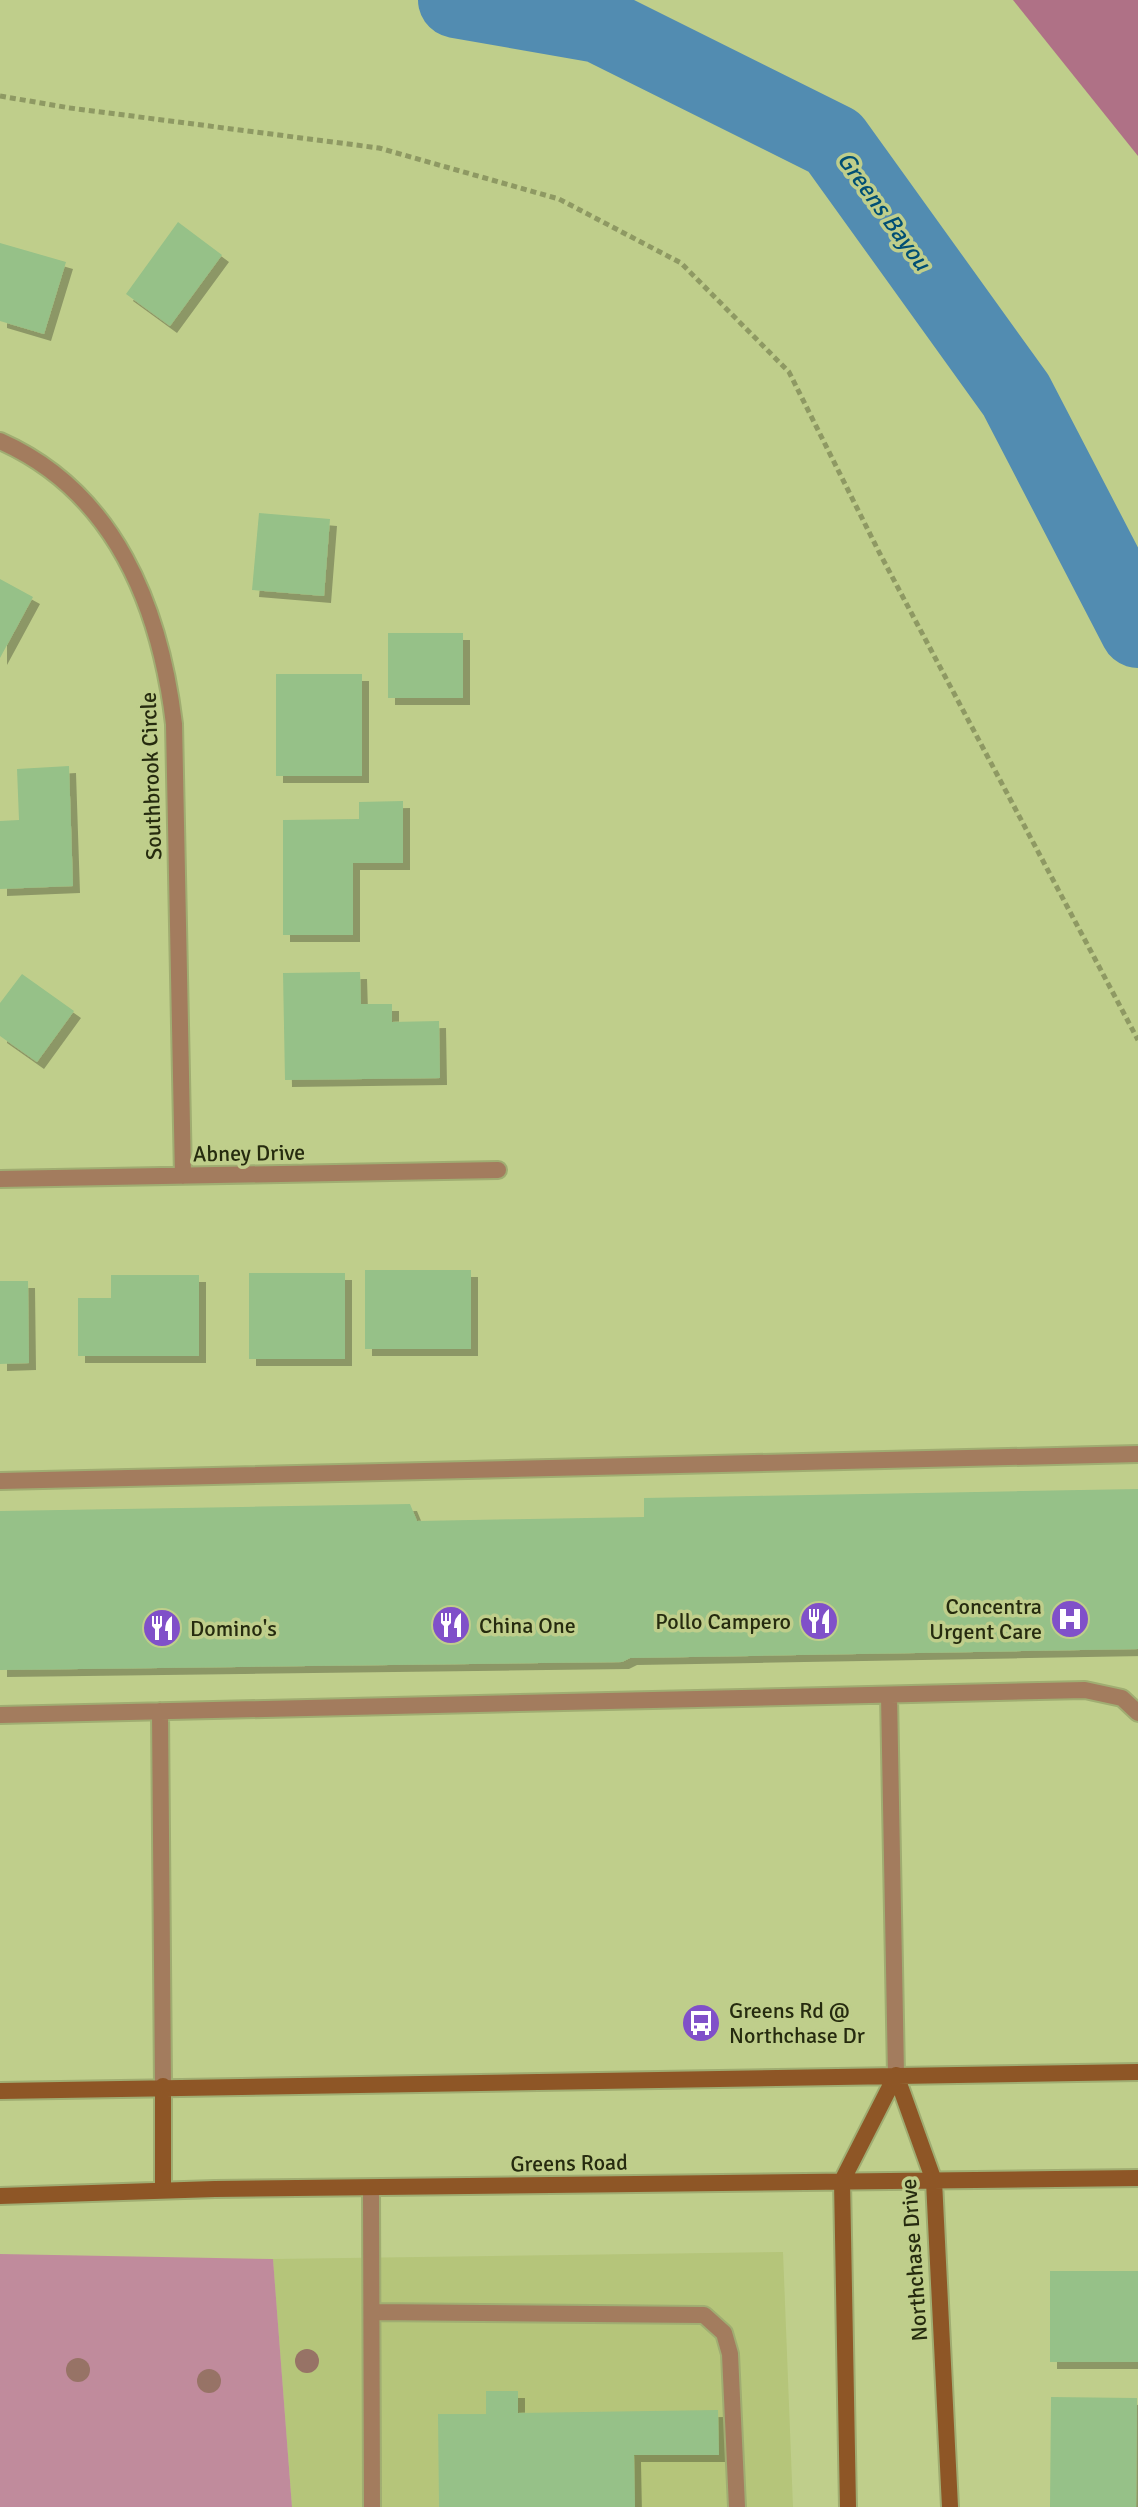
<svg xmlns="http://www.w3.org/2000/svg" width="1138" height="2507" viewBox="0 0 1138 2507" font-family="Signika,sans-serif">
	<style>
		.built { fill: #b5c57a }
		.green { fill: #c08b9c }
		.forest { fill: #af7186 }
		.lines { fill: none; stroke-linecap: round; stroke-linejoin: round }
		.river { stroke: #528cb1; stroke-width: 76 }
		.building { fill: #96c188; filter: url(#shadow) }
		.lane-casing { stroke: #a0ad72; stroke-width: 20 }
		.street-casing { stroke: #a0ad72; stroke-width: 20 }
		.secondary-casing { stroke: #a0ad72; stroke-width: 20 }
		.path { stroke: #8e9963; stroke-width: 5; stroke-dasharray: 6 4; stroke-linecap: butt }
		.lane { stroke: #a37c5e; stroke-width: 16 }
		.street { stroke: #a37c5e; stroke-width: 16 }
		.secondary { stroke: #8e5626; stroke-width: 16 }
		.tree { fill: #977366 }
		.labels { text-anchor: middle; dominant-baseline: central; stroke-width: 7; stroke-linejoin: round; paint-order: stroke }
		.street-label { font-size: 22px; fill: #262b0f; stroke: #bfce8b }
		.poi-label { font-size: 22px; fill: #262b0f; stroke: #bfce8b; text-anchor: start }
		.water-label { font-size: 24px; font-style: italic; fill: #014f74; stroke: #bfce8b }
	</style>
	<defs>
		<filter id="shadow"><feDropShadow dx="7" dy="7" stdDeviation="0" flood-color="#0004"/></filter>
	</defs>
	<rect width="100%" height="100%" fill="#bfce8b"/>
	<path class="built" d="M783,2252L793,2507H292L273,2259Z"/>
	<path class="green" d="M0,2254L273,2259L292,2507H0Z"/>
	<path class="forest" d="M1013,0H1138V156Z"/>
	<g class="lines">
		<path class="river" d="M456,0L599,25L834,142L1016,395L1138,630"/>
	</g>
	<path class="building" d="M178,222L222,255L170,326L126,294Z
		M0,243L66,262L44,334L0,321Z
		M259,513L330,519L324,596L252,590Z
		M0,579L33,597L0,658Z
		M388,633H463V698H388Z
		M276,674H362V776H276Z
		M69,766L73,886L0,889V821L19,820L17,769Z
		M403,801V863H353V935H283V820L359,819V802Z
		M360,972L361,1004H392V1022L439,1021L440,1078L285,1080L283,973Z
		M22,974L74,1011L37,1062L0,1036V1003Z
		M365,1270H471V1349H365Z
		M249,1273H345V1359H249Z
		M111,1275H199V1356H78V1298H111Z
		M0,1281H28L29,1363L0,1364Z
		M1138,1489V1649L630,1658L622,1662L0,1670V1511L410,1504L417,1521L644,1517V1498Z
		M1050,2271H1138V2362H1050Z
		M486,2391H518V2413L718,2410L719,2455H634L635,2507H439L438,2414H486Z
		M1051,2397L1137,2398L1136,2507H1050Z"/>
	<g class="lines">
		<defs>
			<path id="lane" d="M0,1481L1138,1454
				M889,1695L896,2075
				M160,1711L163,2086
				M0,1715L1085,1690L1122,1698L1138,1713
				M371,2188L372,2507
				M372,2312L704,2315L724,2333L730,2354L737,2507"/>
			<path id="street" d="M0,441C115,492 160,607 174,724L183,1176
				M0,1179L498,1170"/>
			<path id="secondary" d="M896,2075L934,2181L950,2507
				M163,2086V2190
				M0,2091L1138,2072
				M0,2196L215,2189L1138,2178
				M848,2507L842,2181L896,2075"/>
		</defs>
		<use href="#lane" class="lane-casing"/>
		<use href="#street" class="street-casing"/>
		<use href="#secondary" class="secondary-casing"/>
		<path class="path" d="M0,96L70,108L379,148L559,199L681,263L789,372L879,552L1138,1040"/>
		<use href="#lane" class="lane"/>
		<use href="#street" class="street"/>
		<use href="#secondary" class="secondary"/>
	</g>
	<g class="tree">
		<circle cx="307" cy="2361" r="12"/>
		<circle cx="78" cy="2370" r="12"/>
		<circle cx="209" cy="2381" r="12"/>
	</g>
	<defs>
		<symbol id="hospital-disc" viewBox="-11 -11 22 22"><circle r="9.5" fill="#8050c9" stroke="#bfce8b"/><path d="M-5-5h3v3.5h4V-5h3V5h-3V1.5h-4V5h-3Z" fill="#fff"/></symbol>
		<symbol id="restaurant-disc" viewBox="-11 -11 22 22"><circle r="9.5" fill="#8050c9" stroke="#bfce8b"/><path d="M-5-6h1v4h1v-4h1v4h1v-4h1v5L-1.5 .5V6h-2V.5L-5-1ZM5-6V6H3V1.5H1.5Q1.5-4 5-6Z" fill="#fff"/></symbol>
		<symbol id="bus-disc" viewBox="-11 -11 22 22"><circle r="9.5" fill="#8050c9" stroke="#bfce8b"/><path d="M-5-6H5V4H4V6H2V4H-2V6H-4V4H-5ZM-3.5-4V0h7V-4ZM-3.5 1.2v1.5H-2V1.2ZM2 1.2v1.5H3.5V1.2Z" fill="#fff"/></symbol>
	</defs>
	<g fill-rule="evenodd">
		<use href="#hospital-disc" x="1048" y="1597" width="44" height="44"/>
		<use href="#restaurant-disc" x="797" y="1599" width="44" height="44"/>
		<use href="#restaurant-disc" x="429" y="1603" width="44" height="44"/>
		<use href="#restaurant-disc" x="140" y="1606" width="44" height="44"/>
		<use href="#bus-disc" x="679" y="2001" width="44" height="44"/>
	</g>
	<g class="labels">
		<g class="street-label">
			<text transform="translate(151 776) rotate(-92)">Southbrook Circle</text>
			<text transform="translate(249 1153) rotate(-1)">Abney Drive</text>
			<text transform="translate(569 2163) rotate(-1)">Greens Road</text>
			<text transform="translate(914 2260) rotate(-94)">Northchase Drive</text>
		</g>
		<g class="poi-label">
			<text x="1042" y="1606" text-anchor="end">Concentra<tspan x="1042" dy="25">Urgent Care</tspan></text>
			<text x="791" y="1621" text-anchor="end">Pollo Campero</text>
			<text x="479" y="1625">China One</text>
			<text x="190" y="1628">Domino's</text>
			<text x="729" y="2010">Greens Rd @<tspan x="729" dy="25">Northchase Dr</tspan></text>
		</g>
		<g class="water-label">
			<text transform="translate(884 211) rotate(54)">Greens Bayou</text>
		</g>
	</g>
</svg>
